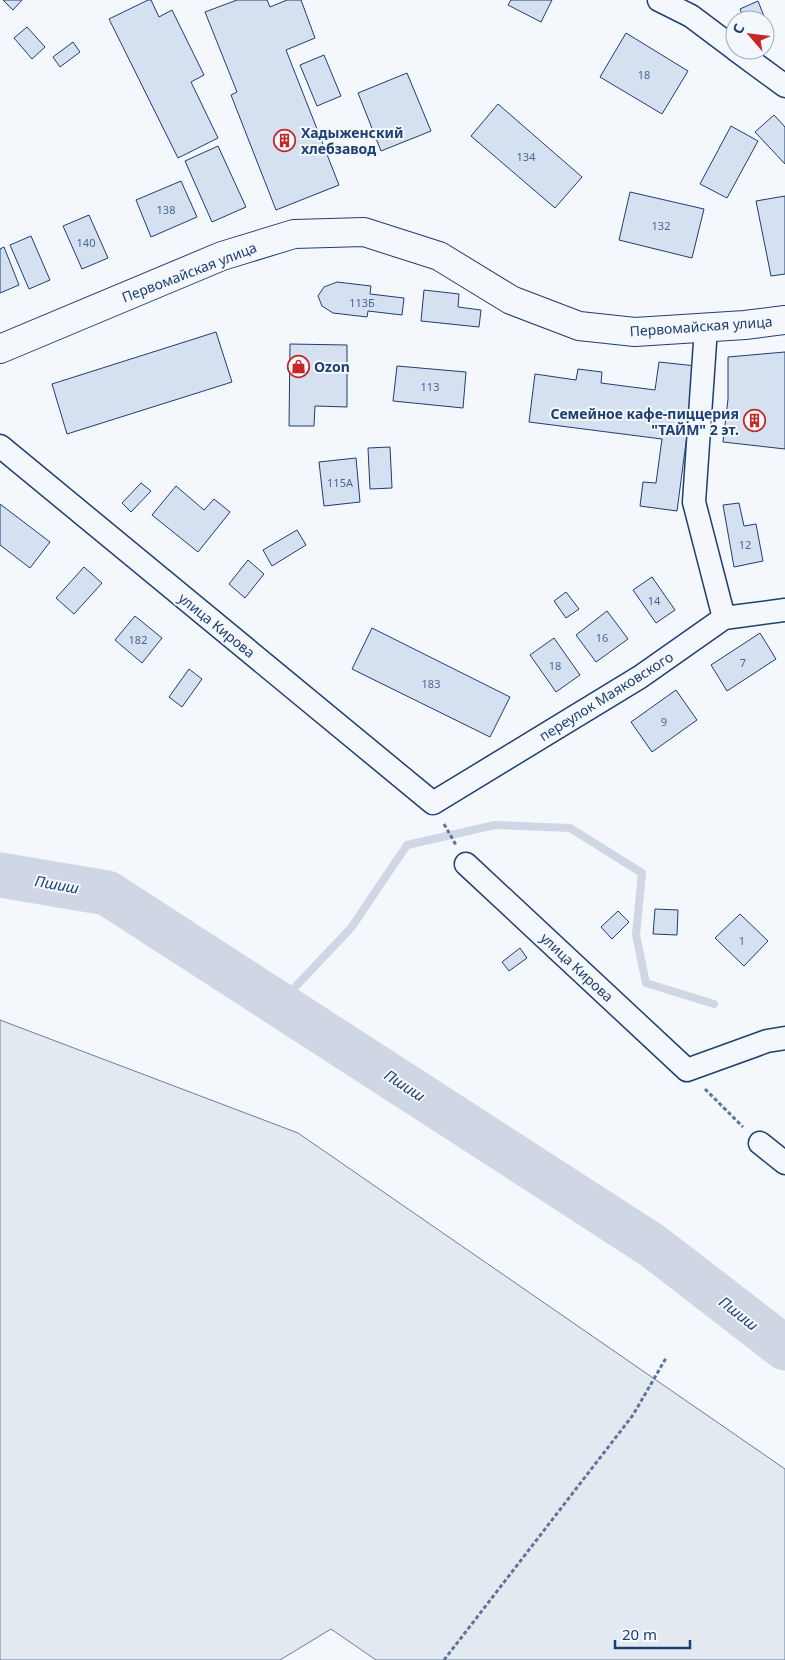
<svg xmlns="http://www.w3.org/2000/svg" width="785" height="1660" viewBox="0 0 785 1660" font-family="'Noto Sans',sans-serif">
	<style>
		.green { fill: #e3e9f0; stroke: #687fa3 }
		.lines { fill: none; stroke-linecap: round; stroke-linejoin: round }
		.stream { stroke: #cfd7e4; stroke-width: 8 }
		.river { stroke: #cfd7e4; stroke-width: 45 }
		.building { fill: #d5e0f0; stroke: #1d3f73 }
		.street-casing { stroke: #1d3f73; stroke-width: 25 }
		.primary-casing { stroke: #1d3f73; stroke-width: 30 }
		.path { stroke: #5e769c; stroke-width: 3; stroke-dasharray: 4 2.5; stroke-linecap: butt }
		.street { stroke: #f4f7fb; stroke-width: 22 }
		.primary { stroke: #f4f7fb; stroke-width: 28 }
		.labels { text-anchor: middle; dominant-baseline: central; stroke-width: 4; stroke-linejoin: round; paint-order: stroke }
		.number-label { font-size: 11px; fill: #4b6792 }
		.poi-label { font-size: 14px; font-weight: bold; fill: #1d3f73; stroke: #f4f7fb; text-anchor: start }
		.street-label { font-size: 14px; fill: #1d3f73; stroke: #f4f7fb }
		.water-label { font-size: 15px; font-style: italic; fill: #1d3f73; stroke: #f4f7fb }
	</style>
	<rect width="100%" height="100%" fill="#f4f7fb"/>
	<path class="green" d="M0,1020L298,1133L785,1469V1660H376L331,1629L280,1660H0Z"/>
	<g class="lines">
		<path class="stream" d="M279,1004L351,928L407,845L495,825L570,828L642,873L636,935L646,983L714,1004"/>
		<path class="river" d="M0,875L107,893L653,1246L785,1348"/>
	</g>
	<path class="building" d="M3,0H22L13,10Z
		M148,0H151L159,17L172,10L204,75L191,82L218,138L178,158L109,19Z
		M237,0H267L270,7L287,0H301L315,38L286,50L339,185L276,210L231,95L237,92L205,12Z
		M511,0H552L541,22L508,5Z
		M758,1L767,24L765,25V20H744L740,9Z
		M27,27L45,47L32,59L14,38Z
		M626,33L688,71L662,114L600,77Z
		M73,42L80,52L60,67L53,57Z
		M324,55L341,96L317,106L300,65Z
		M407,73L431,131L381,151L358,93Z
		M498,104L582,177L555,208L471,136Z
		M774,115L785,127V164L755,132Z
		M731,126L758,141L727,198L700,184Z
		M218,146L246,207L212,222L185,161Z
		M181,181L197,217L151,237L136,200Z
		M630,192L704,209L692,258L619,240Z
		M785,196V274L771,276L756,201Z
		M89,215L108,258L82,269L63,226Z
		M31,236L50,280L29,289L10,245Z
		M4,247L19,285L0,293V249Z
		M337,282L371,286L370,294L404,298L402,315L368,311L367,317L333,313L322,306L318,296L324,287Z
		M424,290L459,294L458,307L481,310L479,327L421,321Z
		M216,332L232,382L67,434L52,384Z
		M290,344L347,345V407L315,406L314,426H289Z
		M785,352V449L723,442L728,399V357Z
		M659,362L696,366L677,511L640,506L643,482L656,483L662,439L529,422L535,374L576,380L578,369L602,372L601,383L655,390Z
		M397,366L466,372L463,408L393,401Z
		M390,447L392,488L370,489L368,448Z
		M356,458L360,502L324,506L319,462Z
		M141,483L151,491L131,512L122,503Z
		M176,486L204,510L214,499L230,512L198,552L152,515Z
		M739,503L744,526L756,524L763,561L734,567L723,505Z
		M0,504L50,542L30,568L0,545Z
		M297,530L306,545L272,566L263,550Z
		M248,560L264,574L245,598L229,584Z
		M84,567L102,583L74,614L56,598Z
		M652,577L675,610L656,623L633,590Z
		M566,592L579,609L566,618L554,601Z
		M607,611L628,639L596,662L576,635Z
		M135,616L162,638L142,663L115,640Z
		M372,628L510,697L490,737L352,669Z
		M760,633L776,659L727,691L711,665Z
		M554,638L580,675L556,692L530,655Z
		M189,669L202,679L182,707L169,697Z
		M676,690L697,720L652,752L631,722Z
		M655,909L678,910L677,935L653,934Z
		M618,911L629,922L612,939L601,927Z
		M740,914L768,941L744,966L715,938Z
		M520,948L527,958L509,971L502,962Z"/>
	<g class="lines">
		<defs>
			<path id="street" d="M659,0L691,16L735,49
				M736,50L785,86
				M706,328L694,502L724,618
				M0,446L433,803L640,677L724,618L785,610
				M466,864L687,1070L767,1041L785,1038
				M760,1143L785,1163"/>
			<path id="primary" d="M0,349L222,256L294,234L364,232L439,256L511,300L579,326L635,332L745,325L785,320"/>
		</defs>
		<use href="#street" class="street-casing"/>
		<use href="#primary" class="primary-casing"/>
		<path class="path" d="M444,824L456,845
			M705,1089L743,1127
			M444,1660L633,1415L666,1358"/>
		<use href="#street" class="street"/>
		<use href="#primary" class="primary"/>
	</g>
	<defs>
		<symbol id="building-ring" viewBox="-11 -11 22 22"><circle r="9.5" fill="#f4f7fb" stroke="#c62828" stroke-width="1.5"/><path d="M-4-6H4V6H1V3H-1V6H-4ZM-2.5-4.3h1.7v1.8h-1.7ZM.8-4.3h1.7v1.8H.8ZM-2.5-1h1.7V.8h-1.7ZM.8-1h1.7V.8H.8Z" fill="#c62828"/></symbol>
		<symbol id="shop-ring" viewBox="-11 -11 22 22"><circle r="9.5" fill="#f4f7fb" stroke="#c62828" stroke-width="1.5"/><path d="M-5-2.5h2.3a2.7 3.5 0 0 1 5.4 0H5L5.5 6h-11ZM-1.5-2.5h3a1.5 2.3 0 0 0-3 0Z" fill="#c62828"/></symbol>
	</defs>
	<g fill-rule="evenodd">
		<use href="#building-ring" x="272" y="128" width="25" height="25"/>
		<use href="#shop-ring" x="286" y="354" width="25" height="25"/>
		<use href="#building-ring" x="742" y="408" width="25" height="25"/>
	</g>
	<g class="labels">
		<g class="number-label">
			<text x="644" y="74">18</text>
			<text x="526" y="156">134</text>
			<text x="166" y="209">138</text>
			<text x="661" y="225">132</text>
			<text x="86" y="242">140</text>
			<text x="362" y="302">113Б</text>
			<text x="430" y="386">113</text>
			<text x="340" y="482">115А</text>
			<text x="745" y="544">12</text>
			<text x="654" y="600">14</text>
			<text x="602" y="637">16</text>
			<text x="138" y="639">182</text>
			<text x="743" y="662">7</text>
			<text x="555" y="665">18</text>
			<text x="431" y="683">183</text>
			<text x="664" y="721">9</text>
			<text x="742" y="940">1</text>
		</g>
		<g class="poi-label">
			<text x="301" y="132">Хадыженский<tspan x="301" dy="16">хлебзавод</tspan></text>
			<text x="314" y="366">Ozon</text>
			<text x="739" y="413" text-anchor="end">Семейное кафе-пиццерия<tspan x="739" dy="16">"ТАЙМ" 2 эт.</tspan></text>
		</g>
		<g class="street-label">
			<text transform="translate(189 272) rotate(-21)">Первомайская улица</text>
			<text transform="translate(701 326) rotate(-4)">Первомайская улица</text>
			<text transform="translate(217 625) rotate(39)">улица Кирова</text>
			<text transform="translate(606 696) rotate(-32)">переулок Маяковского</text>
			<text transform="translate(577 967) rotate(43)">улица Кирова</text>
		</g>
		<g class="water-label">
			<text transform="translate(57 884) rotate(10)">Пшиш</text>
			<text transform="translate(405 1085) rotate(33)">Пшиш</text>
			<text transform="translate(739 1313) rotate(38)">Пшиш</text>
		</g>
	</g>
	<g transform="translate(750 35) rotate(298)"><circle r="24" fill="#f4f7fb" stroke="#9eadc5"/>
	<path d="M0-4L9 19L0 12L-9 19Z" fill="#c62828"/>
	<text y="-8" font-size="14" font-weight="bold" text-anchor="middle" fill="#1d3f73">С</text>
	</g>
	<path d="M615 1640v8h75v-8" fill="none" stroke="#1d3f73" stroke-width="2.5"/>
	<text x="622" y="1640" font-size="15" fill="#1d3f73" stroke="#f4f7fb" stroke-width="4" paint-order="stroke">20 m</text>
</svg>
